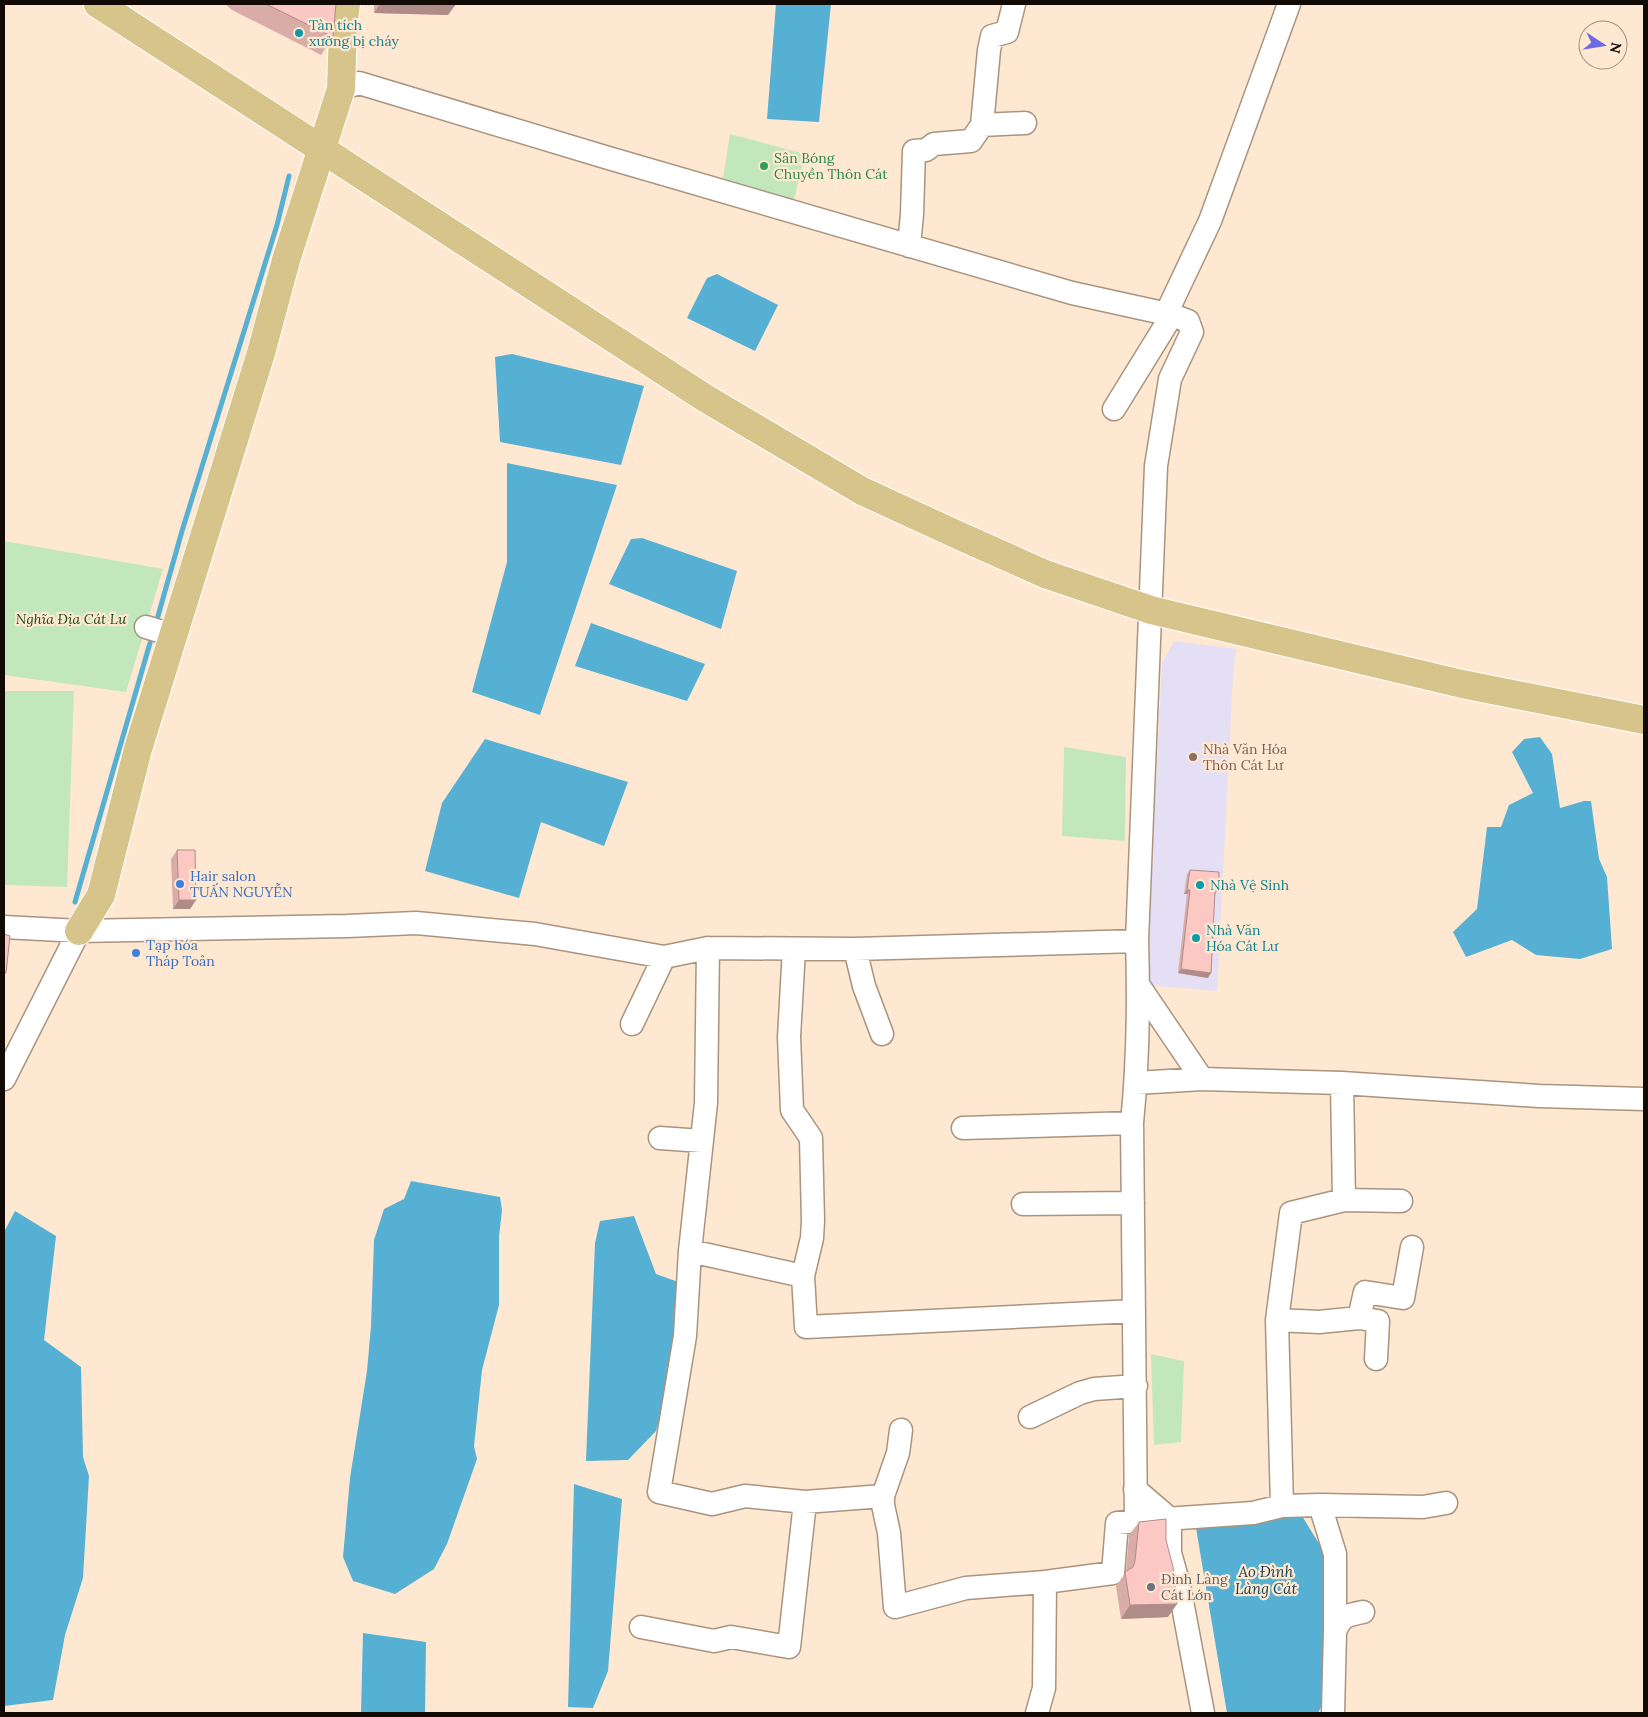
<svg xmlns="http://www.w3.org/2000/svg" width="1648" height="1717" viewBox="0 0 1648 1717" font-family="Lora,serif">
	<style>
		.education { fill: #e4dff5 }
		.green { fill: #c2e7bc }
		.water { fill: #56b0d3 }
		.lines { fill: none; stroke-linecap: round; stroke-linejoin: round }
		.stream { stroke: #56b0d3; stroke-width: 5 }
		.minor-casing { stroke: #a9947f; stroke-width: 25 }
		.major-casing { stroke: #fff; stroke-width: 30 }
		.minor { stroke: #fff; stroke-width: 22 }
		.major { stroke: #d6c48a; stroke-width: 28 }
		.wall { fill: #d9aca8 }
		.shaded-wall { fill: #b08c88 }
		.building { fill: #fcc8c3; stroke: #b08c88 }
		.culture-dot { fill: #0f9aa8; stroke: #ffe8d1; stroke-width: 2 }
		.leisure-dot { fill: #2e9e5b; stroke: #ffe8d1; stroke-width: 2 }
		.education-dot { fill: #8d6e63; stroke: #ffe8d1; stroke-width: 2 }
		.shop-dot { fill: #3f7fe0; stroke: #ffe8d1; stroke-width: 2 }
		.worship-dot { fill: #6b7280; stroke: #ffe8d1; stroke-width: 2 }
		.labels { text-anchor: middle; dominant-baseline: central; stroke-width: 4.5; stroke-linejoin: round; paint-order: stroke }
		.culture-label { font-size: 14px; fill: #0d838f; stroke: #ffe8d1; text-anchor: start }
		.leisure-label { font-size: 14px; fill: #27864d; stroke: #ffe8d1; text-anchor: start }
		.park-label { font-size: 14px; font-style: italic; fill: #174b10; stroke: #ffe8d1 }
		.education-label { font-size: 14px; fill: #785e54; stroke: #ffe8d1; text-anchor: start }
		.shop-label { font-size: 14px; fill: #366cbe; stroke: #ffe8d1; text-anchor: start }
		.worship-label { font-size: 14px; fill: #5b616d; stroke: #ffe8d1; text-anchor: start }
		.water-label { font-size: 15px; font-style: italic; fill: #163f4e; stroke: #ffe8d1 }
	</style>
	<rect width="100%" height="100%" fill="#ffe8d1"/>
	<path class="education" d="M1174,641L1236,649L1233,676L1217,991L1146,985L1162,664Z"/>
	<path class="green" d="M730,134L805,154L794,200L723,178Z
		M4,541L163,569L126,692L4,675Z
		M4,691H74L67,887L4,885Z
		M1064,747L1126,757L1125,841L1062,836Z
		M1151,1354L1184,1361L1181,1442L1154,1445Z"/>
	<path class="water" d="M776,4H831L819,122L767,119Z
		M717,274L778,305L755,351L687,318L707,278Z
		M512,354L644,386L621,465L500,442L495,357Z
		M507,463L617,485L540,715L472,692L507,562Z
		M642,538L737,571L721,629L609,584L631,539Z
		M591,623L705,664L687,701L575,666Z
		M1540,737L1552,754L1560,808L1584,801H1591L1599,859L1607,877L1612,949L1580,959L1536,955L1512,940L1466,957L1453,932L1477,909L1487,827H1501L1509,805L1533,793L1512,752L1524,739Z
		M485,739L628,782L604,846L541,822L519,898L425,871L442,803Z
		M411,1181L500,1197L502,1210L499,1237V1305L482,1370L474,1446L477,1459L447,1544L434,1569L395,1594L353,1581L343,1557L350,1478L367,1371L371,1326L374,1240L384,1209L404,1199Z
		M15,1211L56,1236L44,1340L81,1367L83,1457L89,1476L83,1578L65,1635L53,1700L4,1706V1232Z
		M634,1216L656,1274L681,1283L671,1374L656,1431L628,1460L586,1461L595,1243L600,1221Z
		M574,1484L622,1499L608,1671L593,1708L568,1707Z
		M1302,1516L1326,1555L1327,1695L1318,1713H1227L1195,1522Z
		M363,1633L426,1642L425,1713H361Z"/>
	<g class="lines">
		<path class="stream" d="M158,616L182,531L277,225L289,176
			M75,902L150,643"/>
		<defs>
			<path id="minor" d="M341,89L359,83L605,157L1072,293L1172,315
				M982,125L1025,123
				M909,246L912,214L914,151L926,150L934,144L971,141L982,125L989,50L992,36L1007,32L1014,4
				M1166,314L1210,221L1289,4
				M146,627L172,635
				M4,927L79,931L347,926L416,923L535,934L664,957L708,948L855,949L1137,941
				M708,948L706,1103L690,1251L685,1336L659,1492L712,1504L745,1496L805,1502L883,1496
				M794,949L789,1037L792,1110L811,1138L813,1221L812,1238L803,1276L806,1327L1134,1311
				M855,949L864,986L882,1034
				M1139,986L1202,1079
				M632,1024L664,957
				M4,1079L79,931
				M1136,1083L1202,1079L1342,1083L1539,1096L1644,1099
				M963,1128L1132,1123
				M660,1138L702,1141
				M1344,1200L1401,1201
				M1023,1204L1133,1203
				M690,1251L803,1276
				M1359,1318L1365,1292L1403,1298L1412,1247
				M1277,1320L1319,1322L1359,1318L1378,1321L1376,1359
				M1030,1417L1080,1393L1094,1389L1136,1386
				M901,1430L898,1453L883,1496V1505L889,1533L895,1607L966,1588L1045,1582
				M1135,1489L1170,1519V1553L1179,1585L1203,1713
				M1320,1505L1335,1554V1632
				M1282,1506L1277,1320L1291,1213L1344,1200L1342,1083
				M1136,1521L1253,1513L1282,1506L1320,1505L1423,1507L1446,1503
				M641,1627L714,1641L731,1637L789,1647L805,1502
				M1037,1713L1044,1688L1045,1582L1113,1573L1117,1523L1136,1521L1132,1123C1138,1063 1139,1002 1137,941L1156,466L1170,379L1192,332L1188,321L1172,315L1114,409
				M1333,1713L1335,1632C1341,1616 1347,1615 1363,1612"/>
			<path id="major" d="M98,4L705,398L862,491L960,536L1045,574L1151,610L1462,684L1644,720
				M79,931L101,895L138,749L261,353L286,260L341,89L343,28L346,4"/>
		</defs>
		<use href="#minor" class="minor-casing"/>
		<use href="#major" class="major-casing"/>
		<use href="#minor" class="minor"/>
		<use href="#major" class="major"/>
	</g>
	<path class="wall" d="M225,4H336L333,37L321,55L232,10Z
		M374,4H456L448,15L374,13Z
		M177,850L196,900L190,909H173L171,859Z
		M1190,870L1219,890L1215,894L1208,978L1178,973L1187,894H1184L1187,874Z
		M1139,1522L1168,1617L1121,1619L1116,1586L1126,1572L1129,1535Z"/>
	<path class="shaded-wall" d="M380,4H456L448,15L374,13Z
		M1187,890H1190L1187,894H1184Z
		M179,900H196L190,909H173Z
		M1181,969L1211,973L1208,978L1178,973Z
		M1177,1604L1168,1617L1121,1619L1130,1605Z"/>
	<path class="building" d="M266,4H336L333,37Z
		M177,850H195L196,900H179Z
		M1190,870L1219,872V890H1215L1211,973L1181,969L1190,890H1187Z
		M4,934L10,936L6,973H4Z
		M1166,1519V1540L1173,1567L1177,1604L1130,1605L1125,1572L1133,1567L1135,1561L1139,1522Z"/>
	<g class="culture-dot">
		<circle cx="299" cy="33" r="5"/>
		<circle cx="1200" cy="885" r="5"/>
		<circle cx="1196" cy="938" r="5"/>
	</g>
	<circle class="leisure-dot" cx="764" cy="166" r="5"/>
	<circle class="education-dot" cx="1193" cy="757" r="5"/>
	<g class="shop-dot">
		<circle cx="180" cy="884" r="5"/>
		<circle cx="136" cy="953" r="5"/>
	</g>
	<circle class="worship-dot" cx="1151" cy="1587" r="5"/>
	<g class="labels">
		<g class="culture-label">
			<text x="309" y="25">Tàn tích<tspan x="309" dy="16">xưởng bị cháy</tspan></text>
			<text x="1210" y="885">Nhà Vệ Sinh</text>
			<text x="1206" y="930">Nhà Văn<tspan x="1206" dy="16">Hóa Cát Lư</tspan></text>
		</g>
		<g class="leisure-label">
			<text x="774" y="158">Sân Bóng<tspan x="774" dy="16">Chuyền Thôn Cát</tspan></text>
		</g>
		<g class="park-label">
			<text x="71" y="619">Nghĩa Địa Cát Lư</text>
		</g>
		<g class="education-label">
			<text x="1203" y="749">Nhà Văn Hóa<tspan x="1203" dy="16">Thôn Cát Lư</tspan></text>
		</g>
		<g class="shop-label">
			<text x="190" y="876">Hair salon<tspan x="190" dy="16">TUẤN NGUYỄN</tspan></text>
			<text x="146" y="945">Tạp hóa<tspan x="146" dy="16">Tháp Toản</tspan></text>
		</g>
		<g class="worship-label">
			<text x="1161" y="1579">Đình Làng<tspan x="1161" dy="16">Cát Lớn</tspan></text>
		</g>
		<g class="water-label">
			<text x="1266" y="1571">Ao Đình<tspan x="1266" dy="17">Làng Cát</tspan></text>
		</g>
	</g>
	<rect width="1648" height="1717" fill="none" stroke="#120a04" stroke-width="10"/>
	<g transform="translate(1603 45) rotate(102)"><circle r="24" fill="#ffe8d1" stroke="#a08f7f"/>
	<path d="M0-4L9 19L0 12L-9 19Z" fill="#6c6ae4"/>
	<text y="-8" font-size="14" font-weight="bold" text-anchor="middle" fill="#120a04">N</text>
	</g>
</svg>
